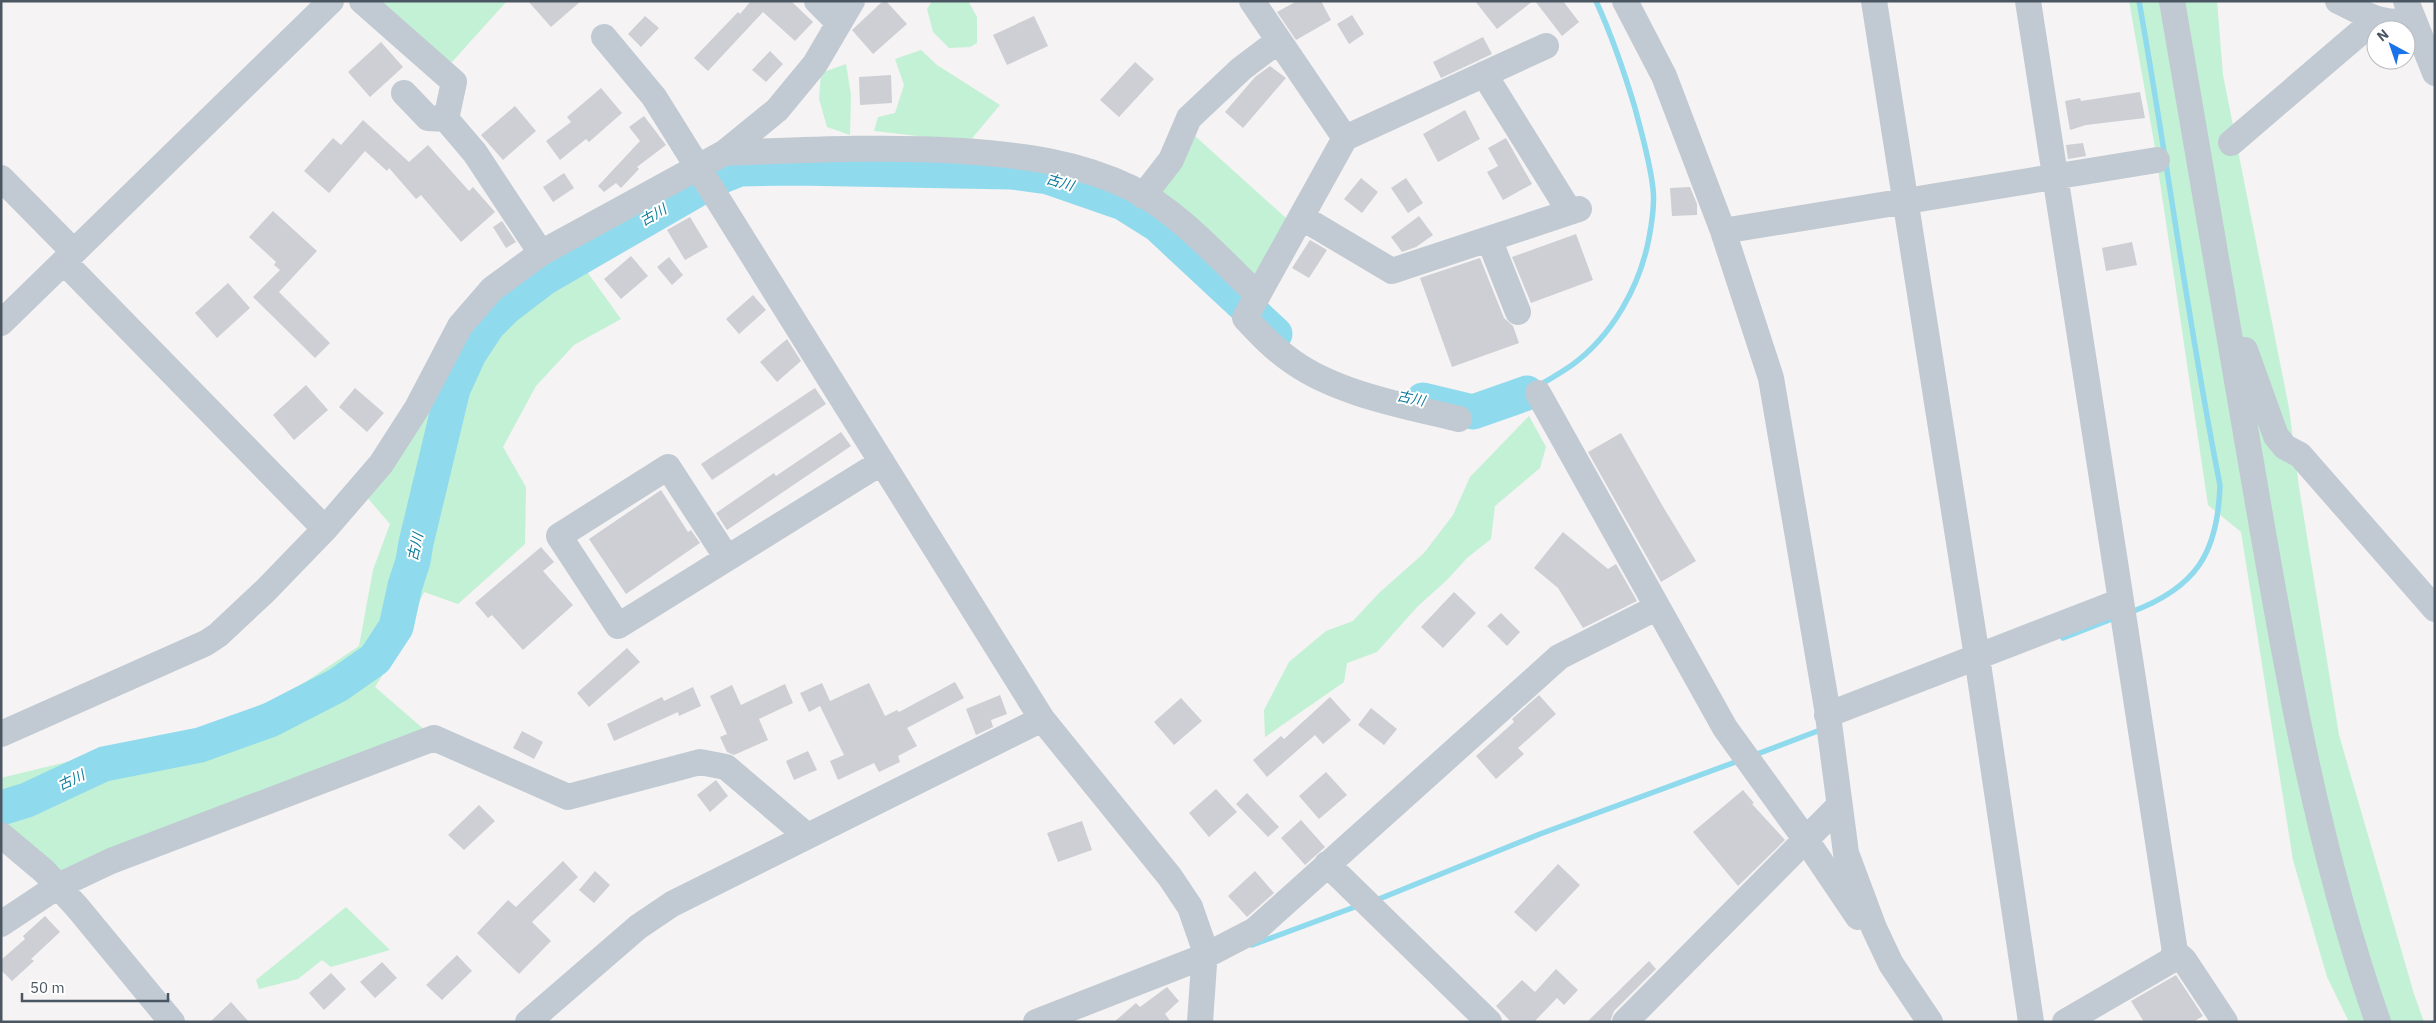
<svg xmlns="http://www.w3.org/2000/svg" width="2436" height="1023" viewBox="0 0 2436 1023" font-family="'IBM Plex Sans','Noto Sans JP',sans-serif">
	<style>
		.green { fill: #c3f1d5 }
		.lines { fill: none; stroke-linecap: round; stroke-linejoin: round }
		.stream { stroke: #90daee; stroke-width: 5.5 }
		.river { stroke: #90daee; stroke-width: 35 }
		.building { fill: #cdcfd5 }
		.minor { stroke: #c1cad2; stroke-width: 26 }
		.labels { text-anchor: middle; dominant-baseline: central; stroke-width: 4; stroke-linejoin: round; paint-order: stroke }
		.water-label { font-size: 14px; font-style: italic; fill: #0c7c9b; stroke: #fff }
	</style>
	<rect width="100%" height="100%" fill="#f5f3f3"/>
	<path class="green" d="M362,1H507L443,72Z
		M932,1H968L977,17V43L970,47L949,48L933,32L927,9Z
		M2129,1H2217L2223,75L2289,408L2299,487L2339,735L2414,994L2424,1022H2349L2327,977L2293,860L2241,532L2208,505L2154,142Z
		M921,50L937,65L1000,105L969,142L874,131L878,117L895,113L904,85L895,59Z
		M846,64L851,95L850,135L827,127L819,99L821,73Z
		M1185,127L1296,227L1250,288L1143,196Z
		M698,167L716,196L585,269L621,319L574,345L536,386L503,447L526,487L525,544L458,604L424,592L392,660L375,687L434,738L58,886L1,835V778L197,730L286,695L359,646L373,570L390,524L365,495L498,284Z
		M1529,416L1546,447L1540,468L1495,506L1491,539L1467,558L1447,580L1417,607L1377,652L1347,663L1344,682L1265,737L1264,710L1289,662L1326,631L1353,621L1379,593L1424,553L1453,515L1470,477Z
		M346,907L390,950L331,967L322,960L298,979L259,989L256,980Z"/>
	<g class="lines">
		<path class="stream" d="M1540,385C1550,379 1562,372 1572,365C1612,336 1640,286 1649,238C1652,222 1655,205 1653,189C1650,161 1642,135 1635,108C1624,71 1612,36 1596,1
			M2131,612C2196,588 2218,553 2220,485C2188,325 2168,162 2139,1
			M2063,638L2117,617
			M1752,756L1823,729
			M1374,901L1540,834L1741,760
			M1252,945L1360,905"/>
		<path class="river" d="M1423,400L1473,412L1527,393
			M1,808L27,800L104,764L200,745L270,720L338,685L375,659L396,627L405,586L413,561L416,543L453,389L469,354L488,325L506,307L544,278L717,178L740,169L795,168L1011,172L1048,177L1123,203L1158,225L1275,334"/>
	</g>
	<path class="building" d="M528,1H581L551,27Z
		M751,1H791L813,22L795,41L763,12L708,71L694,58L738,12L740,14Z
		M883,1H886L907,24L873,54L852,30Z
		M1297,1H1321L1331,20L1296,40L1277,12Z
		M1475,1H1533L1497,29Z
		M1535,1H1563L1579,22L1562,36Z
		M1352,15L1364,34L1349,44L1337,24Z
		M645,16L659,28L641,47L628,34Z
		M1034,16L1048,46L1007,65L993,35Z
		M1483,37L1492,54L1441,78L1433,62Z
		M381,42L403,67L370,97L348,72Z
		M770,51L783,64L766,82L752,70Z
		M1135,62L1154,79L1119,117L1100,100Z
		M1270,66L1286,78L1243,128L1225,112L1255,77Z
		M891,75L892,103L860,105L859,77Z
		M601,88L622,113L589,142L586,139L560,160L546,141L571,122L567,117Z
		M2140,92L2145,118L2086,125L2070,130L2065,101L2080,98L2081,101Z
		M515,106L536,131L503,160L481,135Z
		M1465,110L1480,139L1438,162L1423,134Z
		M644,116L666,145L637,167L639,169L621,188L616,183L604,192L598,186L640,141L629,127Z
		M363,120L409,162L428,145L469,191L473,187L495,212L461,242L421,195L416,199L389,168L387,171L365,151L329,193L304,171L333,138L341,145Z
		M1506,138L1532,184L1503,200L1487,172L1498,166L1488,148Z
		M2083,143L2086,156L2068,159L2066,145Z
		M564,173L574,188L553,202L543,187Z
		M1361,178L1378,192L1362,213L1344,199Z
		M1406,178L1423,203L1408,213L1391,188Z
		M1690,187L1697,204V215L1672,216L1670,188Z
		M273,211L317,251L279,292L330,343L315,358L253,297L280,270L274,265L276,262L249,237Z
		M1419,216L1433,235L1416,247L1402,252L1391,237Z
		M690,217L708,247L685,260L667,230Z
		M502,221L516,242L506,248L493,227Z
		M1576,234L1593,280L1531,303L1512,257Z
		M1310,240L1327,250L1309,278L1292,268Z
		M2132,242L2137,265L2106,271L2102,248Z
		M631,256L648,276L621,299L604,279Z
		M669,257L683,275L672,285L657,267Z
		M1480,258L1504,318L1513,326L1519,343L1452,367L1420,278Z
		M228,283L250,308L217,338L195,313Z
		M753,295L766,310L739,334L726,319Z
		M787,339L801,361L777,382L760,362Z
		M306,385L328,410L294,440L273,415Z
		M355,388L384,413L367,432L339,407Z
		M815,388L826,404L712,480L701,464Z
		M841,432L851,446L727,530L716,513L774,473L776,476Z
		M1621,433L1662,505L1696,561L1661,582L1588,452Z
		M661,490L688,532L691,530L700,543L626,594L589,539Z
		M1563,532L1608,569L1616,564L1637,601L1583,628L1558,588L1534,568Z
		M541,547L554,562L543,571L573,605L523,650L492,615L488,618L475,603Z
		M1454,592L1476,613L1443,648L1421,627Z
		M1501,613L1520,632L1507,646L1487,626Z
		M627,648L640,662L589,707L577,693Z
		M955,682L964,698L907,728L917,746L898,756L900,762L879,772L874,763L838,780L830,761L844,755L820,706L809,712L800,693L822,683L830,701L869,683L885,716L897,710L899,712Z
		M785,684L793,703L759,719L768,740L734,755L727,752L720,737L727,734L710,696L732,685L741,705Z
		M693,687L701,706L679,716L678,712L614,741L607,724L662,697L664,701Z
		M1000,695L1007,714L991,720L993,727L976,735L966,709Z
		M1539,695L1556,714L1518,748L1524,754L1496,779L1476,756L1514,722L1512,719Z
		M1330,697L1351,720L1323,744L1315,735L1267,777L1253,760L1281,736L1284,739Z
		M1181,698L1202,721L1174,745L1154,722Z
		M1371,708L1397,729L1384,745L1358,725Z
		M522,731L543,742L534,759L513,748Z
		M808,751L817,770L794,780L786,761Z
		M1326,772L1347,795L1319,819L1299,796Z
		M716,780L728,796L710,812L697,795Z
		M1216,789L1237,812L1209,837L1189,813Z
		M1743,790L1754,803L1752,804L1785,840L1738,886L1693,832Z
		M1247,793L1279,827L1268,837L1236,804Z
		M479,805L495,821L464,850L448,835Z
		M1301,820L1325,847L1305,865L1281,838Z
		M1082,821L1092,850L1058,862L1047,833Z
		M563,861L578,877L532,922L551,941L519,974L477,933L508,900L516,907Z
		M1558,864L1580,885L1536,932L1514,912Z
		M595,871L610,885L594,903L579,890Z
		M1255,871L1274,893L1247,917L1228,896Z
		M45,916L60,932L31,959L34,961L12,981L1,970V960L25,939L23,936Z
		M457,955L472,971L442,1000L426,985Z
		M1649,961L1656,969L1614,1011L1610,1022H1587Z
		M382,962L397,978L375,998L360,982Z
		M1556,969L1578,990L1564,1005L1557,998L1534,1022H1511L1496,1006L1522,980L1535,992Z
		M331,973L346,989L324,1010L309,993Z
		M2176,975L2203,1016L2193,1022H2144L2131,1001Z
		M1167,987L1179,1001L1165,1014L1171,1022H1114L1136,1003L1140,1007Z
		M231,1002L249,1022H210Z"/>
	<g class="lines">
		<path class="minor" d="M362,1L454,82L446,119
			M817,1L839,23
			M1252,1L1345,138
			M1625,1L1664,76L1723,231L1771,378L1827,708L1846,853L1874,928L1891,964L1930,1022
			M1874,1L1977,657L2031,1022
			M2172,1C2200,163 2228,325 2255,486C2286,667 2317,848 2378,1022
			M2338,1C2367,15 2380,25 2414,21
			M2406,1L2435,73
			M604,37L654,97L1042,719L1170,877L1190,907L1205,950L1200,1022
			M1484,74L1570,212
			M404,93L428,118L446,119L475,153L541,253
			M2231,143L2376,19
			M724,153C804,150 883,146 962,151C1022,155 1077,162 1131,188C1178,211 1220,259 1258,295
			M1,178L74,252
			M1143,196L1171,160L1189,118L1241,69L1278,41
			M1301,217L1392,271L1579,209
			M1723,231L2157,160
			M1489,239L1518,312
			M64,262L325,529
			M1,323L331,1
			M2245,350L2276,436L2285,447L2300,455L2435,609
			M1538,393L1725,728L1806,840L1858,917
			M1459,419C1406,406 1338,394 1293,362C1275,350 1260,334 1245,318L1345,138L1546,46
			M727,558L668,467L559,536L618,626L644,610L882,462
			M1827,715L2121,601L2028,1
			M1,734L206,643L218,635L265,591L325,529L381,464L417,408L460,326L492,289L541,253L724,153L777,110L815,64L852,1
			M1,835L44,871L77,907L172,1022
			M1327,864L1489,1022
			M1,924L58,886L111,861L434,738L568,797L700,762L726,767L806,835
			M2175,952L2184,960L2225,1022
			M528,1022L638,927L672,904L1042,719
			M1036,1022L1205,956L1255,930L1559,657L1656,608
			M1625,1022L1839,806
			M2065,1022L2170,961L2175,952L2121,601"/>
	</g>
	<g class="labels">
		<g class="water-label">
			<text transform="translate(1060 182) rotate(17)">古川</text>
			<text transform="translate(653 215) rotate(-30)">古川</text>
			<text transform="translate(1411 398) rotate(12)">古川</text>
			<text transform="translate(415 547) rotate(-77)">古川</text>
			<text transform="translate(71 780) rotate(-25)">古川</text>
		</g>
	</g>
	<rect width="2436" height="1023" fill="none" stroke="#4a5661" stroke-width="5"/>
	<g transform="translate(2391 45) rotate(320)"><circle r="24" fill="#ffffff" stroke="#b7bbc0"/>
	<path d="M0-4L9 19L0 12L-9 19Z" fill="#1a73e8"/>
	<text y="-8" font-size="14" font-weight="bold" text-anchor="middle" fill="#4a5661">N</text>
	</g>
	<path d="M22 993v8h146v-8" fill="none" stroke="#4a5661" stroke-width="2.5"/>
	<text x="30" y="993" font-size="15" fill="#4a5661" stroke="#ffffff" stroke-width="4" paint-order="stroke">50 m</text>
</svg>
